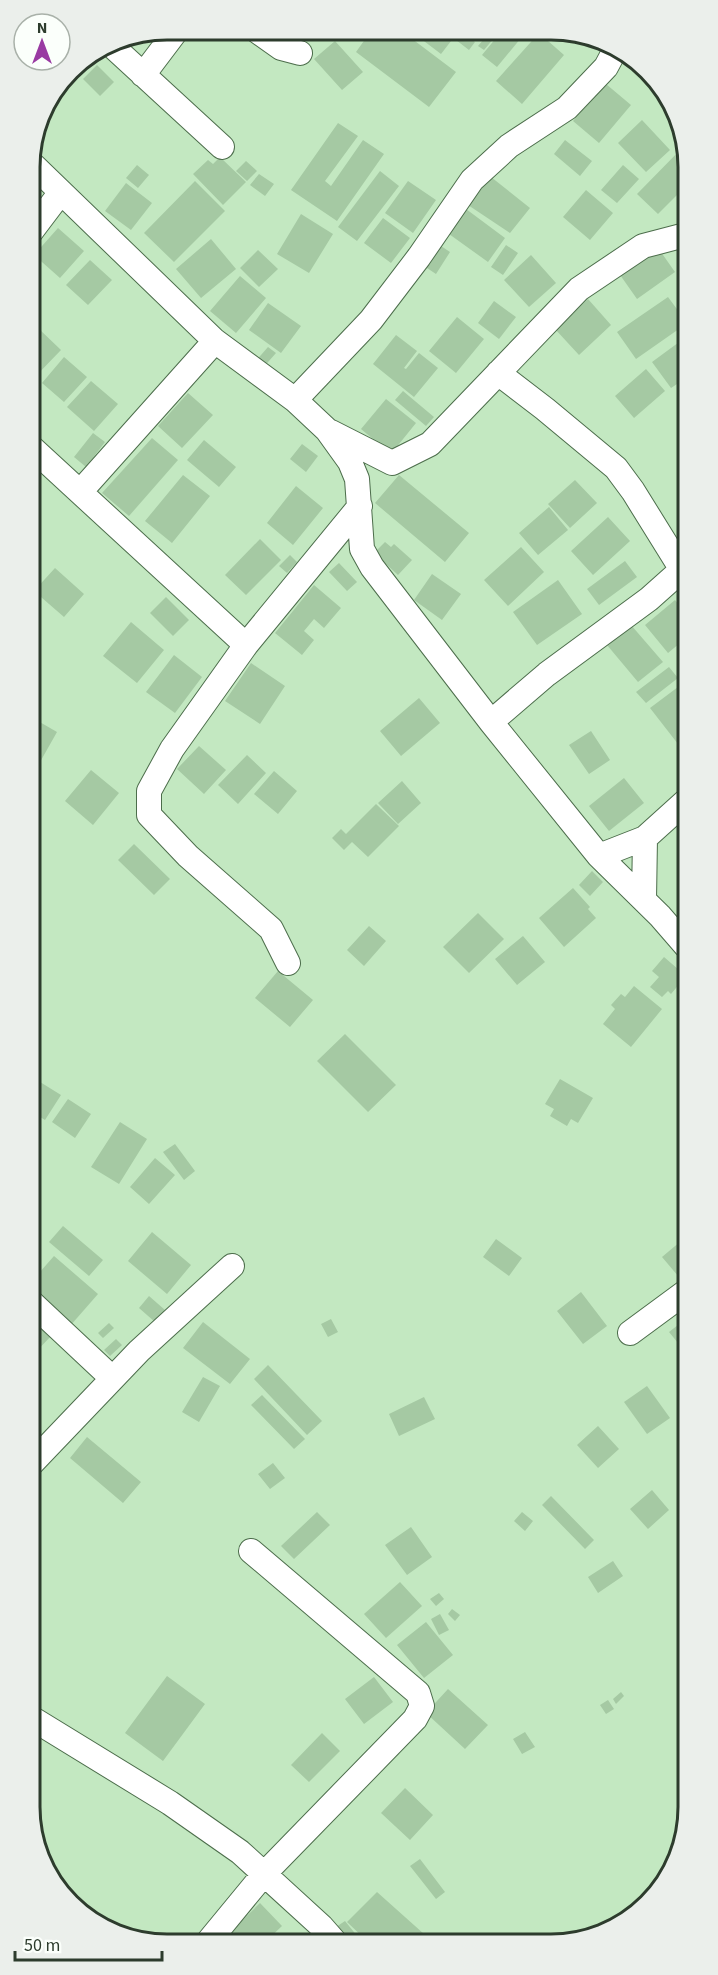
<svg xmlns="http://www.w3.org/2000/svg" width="718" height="1975" viewBox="0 0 718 1975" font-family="'Source Sans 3',sans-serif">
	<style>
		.building { fill: #a5c9a3 }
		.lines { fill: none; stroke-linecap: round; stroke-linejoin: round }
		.minor-casing { stroke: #4c6d4b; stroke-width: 26 }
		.minor { stroke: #fff; stroke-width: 24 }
		.rim { fill: none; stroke: #2d3c2d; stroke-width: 3 }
	</style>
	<rect width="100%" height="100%" fill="#c3e8c1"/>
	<path class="building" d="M371,31L403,32L456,72L429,107L356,52Z
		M412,32H458L441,54Z
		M463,32L475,42L469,50L456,40Z
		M490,32H499L484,50L478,46Z
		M501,32H526L497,67L482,55Z
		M539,33L564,55L522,104L496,81Z
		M149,34L142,44L132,37L144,35Z
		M335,41L363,72L342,90L314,59Z
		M97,65L114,82L100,96L83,79Z
		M606,84L631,105L599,143L573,121Z
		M642,120L670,150L646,172L618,143Z
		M338,123L358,136L325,181L331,186L363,140L384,154L337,221L291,190Z
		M565,140L592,161L580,176L554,154Z
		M685,145V187L658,214L637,194Z
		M220,157L246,182L223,205L193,174L208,160L213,164Z
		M246,161L257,171L247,181L236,171Z
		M137,165L149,175L138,188L126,178Z
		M623,165L639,179L617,203L601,190Z
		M380,171L399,186L357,241L338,227Z
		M259,174L274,184L265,196L250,185Z
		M491,177L530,208L510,233L468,205Z
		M195,181L225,211L174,262L144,233Z
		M408,181L436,200L413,233L385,213Z
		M126,183L152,203L131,230L105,211Z
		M586,190L613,213L590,240L563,217Z
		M466,209L505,238L488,262L449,234Z
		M301,214L333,234L309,273L277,254Z
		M383,218L410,238L391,263L364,243Z
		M58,228L84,251L60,278L34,255Z
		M211,239L236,269L201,298L176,269Z
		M435,242L450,252L436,274L421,264Z
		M506,245L518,253L503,275L491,267Z
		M656,245L675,272L637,299L618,272Z
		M258,250L278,269L259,287L240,268Z
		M531,255L556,283L529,307L504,280Z
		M90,260L112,280L88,305L66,285Z
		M240,276L266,298L236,333L210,311Z
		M668,297L682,316L686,313V324L636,359L617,332Z
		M588,299L611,325L579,355L555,329Z
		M494,301L516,317L499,339L478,323Z
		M268,303L301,326L281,353L249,330Z
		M457,317L484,339L456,373L429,351Z
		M38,328L61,350L32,380L31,335Z
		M396,335L417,351L404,368L406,369L419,353L438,368L414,397L373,364Z
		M686,337V378L671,388L652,362Z
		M268,347L276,353L261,370L254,363Z
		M64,357L87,377L64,402L42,383Z
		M646,369L665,391L634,418L615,396Z
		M91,381L118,404L94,431L67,407Z
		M403,391L434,417L426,426L395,400Z
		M188,393L213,415L182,448L158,426Z
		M386,399L416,423L391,454L361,429Z
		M93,433L105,442L86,467L74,457Z
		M152,438L178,460L129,516L102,493Z
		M204,440L236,467L219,487L187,460Z
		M302,444L318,456L306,472L290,459Z
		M183,475L210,496L172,543L145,521Z
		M399,475L469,533L445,562L375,503Z
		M31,476L40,484L31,494Z
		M575,480L597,503L570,528L548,504Z
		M296,486L323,508L293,545L267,523Z
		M549,507L568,530L538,555L519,533Z
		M608,517L630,541L593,575L571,551Z
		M260,539L281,560L246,595L225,575Z
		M385,542L391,547L394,544L412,560L398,575L374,553Z
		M521,547L544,572L508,606L484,580Z
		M290,555L297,562L287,573L279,566Z
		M625,561L637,577L599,605L587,589Z
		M339,563L357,582L347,591L329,572Z
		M55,568L84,594L64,617L34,591Z
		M432,574L461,594L442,620L414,600Z
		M558,580L582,614L537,645L513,612Z
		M314,585L341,608L324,628L314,619L304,631L314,640L302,655L275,633Z
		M166,597L189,620L173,636L150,613Z
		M675,600L686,613V638L668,653L645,625Z
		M131,622L164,650L137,683L103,656Z
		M631,625L663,662L638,682L607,645Z
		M174,655L202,677L175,713L146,692Z
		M251,663L285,686L260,724L225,701Z
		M669,667L678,678L646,703L636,692Z
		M682,684L686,688V752L685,753L650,708Z
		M419,698L440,723L401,756L380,731Z
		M31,717L57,732L31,778Z
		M591,731L610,760L589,774L569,745Z
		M199,746L226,770L204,794L177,769Z
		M247,755L266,773L238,804L218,785Z
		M91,770L119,793L93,825L65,801Z
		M274,771L297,791L278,814L254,794Z
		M624,778L644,803L609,831L589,806Z
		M402,781L421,803L398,824L378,803Z
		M376,804L399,826L368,857L352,842L344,850L332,838L341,829L346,834Z
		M134,844L170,879L154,895L118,860Z
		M592,871L603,882L590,896L579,885Z
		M573,888L590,907L588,909L596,918L564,947L539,918Z
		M478,913L504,939L469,973L443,947Z
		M369,926L386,941L364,966L347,950Z
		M523,936L545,962L517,985L495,959Z
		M664,957L686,976L671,994L668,991L662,997L650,987L659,977L652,971Z
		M278,971L313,1000L290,1027L255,998Z
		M634,986L662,1009L631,1047L603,1024L615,1009L611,1005L621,994L625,997Z
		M345,1034L396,1085L368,1112L317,1061Z
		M32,1077L61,1095L45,1120L32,1112Z
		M560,1079L593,1098L578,1123L571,1119L567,1126L550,1116L554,1109L545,1104Z
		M68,1099L91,1114L75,1138L52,1122Z
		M120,1122L147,1139L119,1184L91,1167Z
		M175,1144L195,1171L184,1180L163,1152Z
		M155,1158L175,1175L149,1204L130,1187Z
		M63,1226L103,1260L89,1276L49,1242Z
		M152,1232L191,1265L167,1294L128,1261Z
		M687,1236V1280L684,1283L662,1257Z
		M496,1239L522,1258L509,1276L483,1257Z
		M54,1256L98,1294L70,1326L32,1294V1281Z
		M581,1292L607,1326L583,1344L557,1311Z
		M149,1296L165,1310L155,1322L139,1308Z
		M32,1316L52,1335L32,1356Z
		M687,1318V1354L669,1332Z
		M331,1319L338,1332L328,1337L321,1324Z
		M203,1322L250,1359L230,1384L183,1348Z
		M109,1323L114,1328L103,1338L98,1333Z
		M116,1339L122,1345L110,1356L104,1350Z
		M268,1365L322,1421L307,1435L254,1379Z
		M203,1377L220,1386L199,1422L182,1412Z
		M647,1386L670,1418L647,1434L624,1402Z
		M262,1395L305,1439L294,1449L251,1405Z
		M424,1397L435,1419L399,1436L389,1414Z
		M598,1426L619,1449L598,1468L577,1445Z
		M87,1437L141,1482L123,1503L70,1458Z
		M273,1463L285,1478L270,1489L258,1474Z
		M652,1490L669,1510L648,1529L630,1509Z
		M551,1496L594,1540L585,1549L542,1505Z
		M317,1512L330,1525L294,1559L281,1546Z
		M522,1512L533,1521L525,1531L514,1521Z
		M411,1527L432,1557L407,1575L385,1545Z
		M613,1561L623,1576L598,1593L588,1577Z
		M400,1582L422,1606L386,1638L364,1614Z
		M439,1593L444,1599L436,1606L430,1599Z
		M452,1609L460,1615L455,1621L448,1614Z
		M440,1614L449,1630L439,1635L431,1619Z
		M426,1622L453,1655L424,1678L397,1645Z
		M167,1676L205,1704L163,1761L125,1733Z
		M374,1677L393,1702L364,1724L345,1699Z
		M448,1689L488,1725L465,1749L426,1713Z
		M621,1692L624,1696L616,1704L613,1699Z
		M608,1700L614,1709L606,1714L600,1705Z
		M525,1732L535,1747L522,1754L513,1739Z
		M322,1733L340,1751L309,1782L291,1765Z
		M405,1788L433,1815L410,1840L381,1813Z
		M420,1859L445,1892L436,1899L410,1866Z
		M377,1892L424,1934L416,1942H368L347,1922Z
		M260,1903L282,1926L265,1942H220Z
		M345,1921L362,1942H349L336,1927Z"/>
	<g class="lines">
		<defs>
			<path id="minor" d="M257,31L281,48L300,53
				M110,44L222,147
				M143,75L177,30
				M30,162L215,341L295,400L327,430L350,462L357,479L362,549L372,567L491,722L599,856L660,916L686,946
				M30,233L61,192
				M498,373L545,409L616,468L633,491L682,570
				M295,400L371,320L419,257L472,180L509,146L567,108L606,67L614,52
				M331,432L392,463L430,444L579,289L643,246L685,235
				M31,447L246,645
				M80,492L215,341
				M491,722L547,674L649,599L686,566
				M599,856L645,838L686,801
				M644,899L645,838
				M288,963L271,929L188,856L149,815V791L172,749L246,645L360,506
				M32,1303L112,1378
				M630,1333L687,1291
				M32,1463L139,1351L232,1266
				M33,1719L170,1803L240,1852L321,1926L335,1942
				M208,1942L264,1874L415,1719L422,1706L418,1693L251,1551"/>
		</defs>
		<use href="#minor" class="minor-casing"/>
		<use href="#minor" class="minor"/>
	</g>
	<path d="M0 0H718V1975H0ZM167 40H551A127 127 0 0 1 678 167V1807A127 127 0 0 1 551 1934H167A127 127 0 0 1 40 1807V167A127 127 0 0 1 167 40Z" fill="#ebefeb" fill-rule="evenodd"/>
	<path class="rim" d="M167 40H551A127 127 0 0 1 678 167V1807A127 127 0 0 1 551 1934H167A127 127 0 0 1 40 1807V167A127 127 0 0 1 167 40Z"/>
	<g transform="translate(42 42)"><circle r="28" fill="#fbfffb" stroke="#a9b1a9" stroke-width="1.5"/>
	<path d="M0-4.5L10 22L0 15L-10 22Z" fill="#993aa2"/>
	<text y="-9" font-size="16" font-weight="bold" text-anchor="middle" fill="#2d3c2d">N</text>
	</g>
	<path d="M15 1951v9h147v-9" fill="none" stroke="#2d3c2d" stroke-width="3"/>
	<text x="24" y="1951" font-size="18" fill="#2d3c2d" stroke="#fbfffb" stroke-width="4.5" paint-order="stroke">50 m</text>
</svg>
